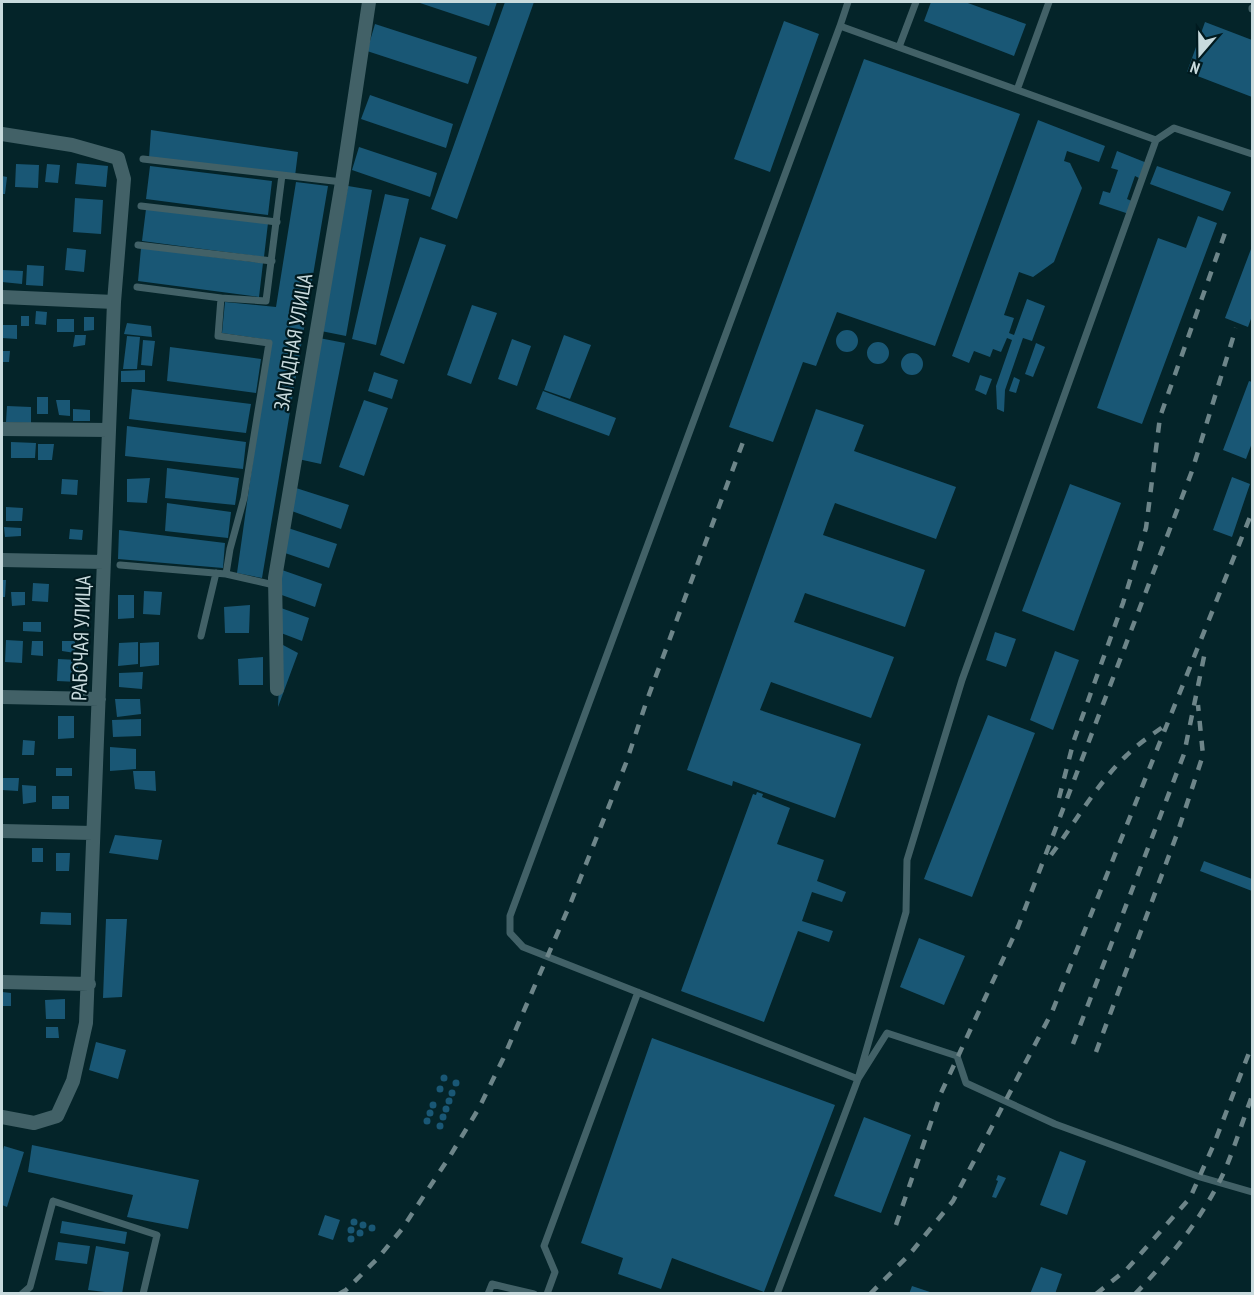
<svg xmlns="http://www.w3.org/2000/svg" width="1254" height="1295" viewBox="0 0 1254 1295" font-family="'PT Sans Narrow',sans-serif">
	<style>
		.building { fill: #195775 }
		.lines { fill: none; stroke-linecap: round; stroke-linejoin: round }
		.lane { stroke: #426167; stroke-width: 7 }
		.street { stroke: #426167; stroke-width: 14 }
		.rail { stroke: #6d8589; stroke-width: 4.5; stroke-dasharray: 10 10; stroke-linecap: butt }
		.labels { text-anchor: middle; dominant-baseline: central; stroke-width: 4.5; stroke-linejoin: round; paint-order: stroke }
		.street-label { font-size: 21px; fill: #c8dadd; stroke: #001a1f }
	</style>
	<rect width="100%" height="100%" fill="#042429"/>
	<path class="building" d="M417,2H497L489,26Z
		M505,2H534L457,219L431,209Z
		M931,2H965L1026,24L1014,56L924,21Z
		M784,21L819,34L770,172L734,159Z
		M1205,22L1252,40V97L1187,72Z
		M375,24L477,57L468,84L367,51Z
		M864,59L1020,114L935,346L837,312L816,366L803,362L773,442L729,427Z
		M370,95L453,124L446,148L361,119Z
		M1038,120L1105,146L1099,162L1067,151L1064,161L1070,163L1082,188L1054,262L1033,277L1019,272L1004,315L1014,318L1009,333L1014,335L1027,299L1045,306L1032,341L1023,338L1005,390L1004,412L997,409L996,386L1012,340L1007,338L1001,352L993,349L990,357L974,351L969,363L952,356Z
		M151,130L298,152L295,176L149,158Z
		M359,147L437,173L430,197L352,170Z
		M1117,151L1147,163L1141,179L1135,176L1127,199L1134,202L1129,214L1099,204L1103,191L1110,193L1118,170L1111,168Z
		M77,163L108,166L106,187L75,184Z
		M16,164L39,165L38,188L15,187Z
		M47,164L60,165L58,183L45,182Z
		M150,166L272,181L268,215L146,199Z
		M1157,166L1231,192L1223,211L1150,184Z
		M2,176L7,177L5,194H2Z
		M296,182L328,186L262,578L237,573L270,340L222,333L225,302L276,307Z
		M348,186L372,190L346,336L321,331Z
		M385,194L409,199L376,345L352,339Z
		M75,198L103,200L101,234L73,232Z
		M146,209L268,223L264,257L142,241Z
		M1198,216L1217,223L1142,424L1097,408L1158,238L1186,248Z
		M420,237L446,245L404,364L380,355Z
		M67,248L86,250L84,272L65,270Z
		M141,248L263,263L259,297L138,281Z
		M1251,249L1252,250V316L1248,327L1225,318Z
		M27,265L44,266L43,286L26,285Z
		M2,270L23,271L22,284L2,282Z
		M472,305L497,313L471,384L447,375Z
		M36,311L47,312L46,325L35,324Z
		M21,316H29V326H21Z
		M84,317H94V330L84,331Z
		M57,319H74V332H57Z
		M127,323L151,326L152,337L124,334Z
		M2,325H17V339L2,338Z
		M836 341a11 11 0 1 1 22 0a11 11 0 1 1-22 0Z
		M75,335H86L85,345L73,347Z
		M564,335L591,345L570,399L544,390Z
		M127,336L140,337L137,369H123Z
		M319,338L345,343L321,464L298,459Z
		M512,339L531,346L517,386L498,379Z
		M143,340L155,341L152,366L141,365Z
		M867 353a11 11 0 1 1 22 0a11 11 0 1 1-22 0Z
		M1036,343L1045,347L1033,377L1025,374Z
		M170,347L261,359L256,393L167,381Z
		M2,351H10L9,362H2Z
		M901 364a11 11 0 1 1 22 0a11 11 0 1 1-22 0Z
		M145,370V382H121V371Z
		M374,372L398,380L392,399L368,391Z
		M980,375L992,379L986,395L975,390Z
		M1014,377L1020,380L1016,393L1009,391Z
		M1249,381L1252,382V443L1246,459L1223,450Z
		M132,389L251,404L246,433L129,419Z
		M543,391L616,418L609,436L536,409Z
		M37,397H48V414H37Z
		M56,400H70V416L59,415Z
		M364,400L388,408L364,476L339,467Z
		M7,406L31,407V423L6,422Z
		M73,409L90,410V421H73Z
		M816,409L864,425L854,451L956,487L936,539L835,503L828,521L823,535L925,570L905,627L805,593L794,622L894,657L871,718L771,682L760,710L861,744L835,818L733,781L732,786L687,770Z
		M127,426L246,442L243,469L125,456Z
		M11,442L36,443L35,458H11Z
		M38,444H54L52,460H38Z
		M167,468L239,478L235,505L165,498Z
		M1232,477L1250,484L1232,537L1213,530Z
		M150,478L147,503L127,502V479Z
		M62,479L78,480L77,495L61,494Z
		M1070,484L1121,503L1074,631L1022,611Z
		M296,488L349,505L341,529L289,510Z
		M167,503L231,512L228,538L165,531Z
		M6,507L23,508L22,521H6Z
		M4,527L21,528V536L5,537Z
		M288,528L337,544L329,568L282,552Z
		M70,529L83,530L82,540L69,539Z
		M119,530L225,543L223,568L118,559Z
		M282,570L322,584L315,607L279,594Z
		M2,580H6L5,597H2Z
		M33,583L49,584L48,602L32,601Z
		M144,591L162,592L160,615L143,614Z
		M11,592H25V605L12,606Z
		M118,595H134V618L118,619Z
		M250,605L249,633H225L224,607Z
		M281,608L309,618L302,641L281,633Z
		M23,622H41V632L23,631Z
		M995,632L1016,639L1006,667L986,660Z
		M6,640L23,641L22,663L5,662Z
		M32,641H43V656L31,655Z
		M62,641H75V653L62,651Z
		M138,642V664L118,666L119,643Z
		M159,642V665L140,667V643Z
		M283,645L298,653L278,707L280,661Z
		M1055,651L1079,660L1053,730L1030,720Z
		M263,657V685H239L238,659Z
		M58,659L78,660V682L57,681Z
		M143,672L142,689L119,687V673Z
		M115,699H140L141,714L117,717Z
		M988,715L1035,733L972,897L924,879Z
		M58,716H74V738L58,739Z
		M141,719V736L113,737L112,720Z
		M23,740L35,741L34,755H22Z
		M110,747L136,749V769L110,771Z
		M56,768H72V776H56Z
		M133,771H155L156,791L135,789Z
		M2,778H19L18,791L2,790Z
		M22,785L36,786V802L23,804Z
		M757,792L763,794L762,797L790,808L777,844L824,860L817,881L846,892L842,902L812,892L802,921L833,931L829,942L798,931L764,1022L681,991L753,794L756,795Z
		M52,796H69V809H52Z
		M115,835L162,840L158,860L109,853Z
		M32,848H43V862H32Z
		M56,853H70L69,871H56Z
		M1204,861L1252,879V891L1200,871Z
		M41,912L71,913V925L40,924Z
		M106,919H127L122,997L103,998Z
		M919,938L965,956L944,1005L900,987Z
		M2,992L11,993V1006H2Z
		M65,999V1019H46L45,1000Z
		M46,1027H58L59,1038H46Z
		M652,1038L835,1105L764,1292L672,1258L661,1289L618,1274L623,1258L581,1243Z
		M96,1042L126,1050L118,1079L89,1070Z
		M440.5 1078a3.5 3.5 0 1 1 7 0a3.5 3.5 0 1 1-7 0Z
		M452.5 1083a3.5 3.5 0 1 1 7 0a3.5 3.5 0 1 1-7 0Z
		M436.5 1089a3.5 3.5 0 1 1 7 0a3.5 3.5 0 1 1-7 0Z
		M448.5 1093a3.5 3.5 0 1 1 7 0a3.5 3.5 0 1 1-7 0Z
		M445.5 1101a3.5 3.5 0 1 1 7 0a3.5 3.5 0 1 1-7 0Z
		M429.5 1105a3.5 3.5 0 1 1 7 0a3.5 3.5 0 1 1-7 0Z
		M442.5 1109a3.5 3.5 0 1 1 7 0a3.5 3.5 0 1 1-7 0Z
		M426.5 1113a3.5 3.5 0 1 1 7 0a3.5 3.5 0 1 1-7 0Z
		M439.5 1117a3.5 3.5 0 1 1 7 0a3.5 3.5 0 1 1-7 0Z
		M864,1117L911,1135L881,1213L834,1196Z
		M423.5 1121a3.5 3.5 0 1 1 7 0a3.5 3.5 0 1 1-7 0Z
		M436.5 1126a3.5 3.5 0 1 1 7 0a3.5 3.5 0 1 1-7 0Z
		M32,1145L199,1180L188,1229L127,1217L133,1195L28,1172Z
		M4,1146L24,1152L7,1207L2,1205V1154Z
		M1060,1151L1086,1161L1067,1215L1040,1205Z
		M998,1175L1006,1178L996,1198L992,1197L998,1181L996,1180Z
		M325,1215L340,1220L333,1240L318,1235Z
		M350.5 1222a3.5 3.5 0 1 1 7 0a3.5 3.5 0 1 1-7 0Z
		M62,1221L127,1232L125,1244L60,1233Z
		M359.5 1225a3.5 3.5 0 1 1 7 0a3.5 3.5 0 1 1-7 0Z
		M368.5 1228a3.5 3.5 0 1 1 7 0a3.5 3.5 0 1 1-7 0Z
		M347.5 1230a3.5 3.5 0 1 1 7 0a3.5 3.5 0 1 1-7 0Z
		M356.5 1233a3.5 3.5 0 1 1 7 0a3.5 3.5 0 1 1-7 0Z
		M347.5 1239a3.5 3.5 0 1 1 7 0a3.5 3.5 0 1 1-7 0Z
		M58,1242L90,1246L87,1264L55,1260Z
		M96,1246L129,1252L122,1294L88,1290Z
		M1041,1267L1062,1274L1055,1294H1030Z
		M912,1286L933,1293V1294H909Z"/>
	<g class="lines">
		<path class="lane" d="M1252,9V8
			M840,26L848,2
			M899,47L916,2
			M1017,90L1049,2
			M1252,154L1174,128L1156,140L840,26L510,916V933L523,947L858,1079L887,1033L957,1056L966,1083L1055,1124L1200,1177L1252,1192
			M143,159L342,182
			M141,206L277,222
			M138,245L272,261
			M137,287L221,298
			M120,565L226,574
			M274,585L226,574L230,549L244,498L269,343L218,336L221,298L266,301L282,175
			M201,636L216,573
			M22,1294L30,1287L53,1201L157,1235L143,1294
			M488,1294L492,1284L534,1294
			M547,1294L555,1272L544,1246L638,992
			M777,1294L858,1079L906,912L907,860L962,680L1156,140"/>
		<path class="street" d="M2,134L72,145L118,158L124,179L114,302L86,1023L73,1081L57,1116L34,1123L2,1117
			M2,297L114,302
			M2,429L109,430
			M2,560L104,562
			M277,689L275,578L342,182L369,2
			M2,697L99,699
			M2,831L93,833
			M2,982L89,984"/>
		<path class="rail" d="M1059,798L1074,740L1123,603L1146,528L1160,417L1225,233
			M1051,855C1074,824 1099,781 1127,755C1139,743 1153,734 1167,724
			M1073,1044L1184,754L1206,647
			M1096,1052L1177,834L1203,755L1198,705
			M896,1225L941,1093L1018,927L1192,471L1236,328
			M339,1294L346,1290L378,1258L402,1229L450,1156L479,1108L503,1059L571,902L626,763L647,700L743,442
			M870,1294L909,1255L953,1201L1052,1012L1252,512
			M1096,1294L1127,1269L1190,1198L1214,1144L1252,1045
			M1135,1294C1170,1258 1204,1216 1225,1170C1235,1146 1243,1120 1252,1096"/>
	</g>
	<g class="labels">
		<g class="street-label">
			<text transform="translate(293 342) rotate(-80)">ЗАПАДНАЯ УЛИЦА</text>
			<text transform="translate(81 638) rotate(-88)">РАБОЧАЯ УЛИЦА</text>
		</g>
	</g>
	<rect width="1254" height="1295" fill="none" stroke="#c8dadd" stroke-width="6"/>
	<g transform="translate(1200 54) rotate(200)" stroke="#001a1f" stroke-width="4.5" paint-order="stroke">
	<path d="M0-4.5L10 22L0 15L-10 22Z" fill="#c8dadd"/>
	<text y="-9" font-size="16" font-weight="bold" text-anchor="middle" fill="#c8dadd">N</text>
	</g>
</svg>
